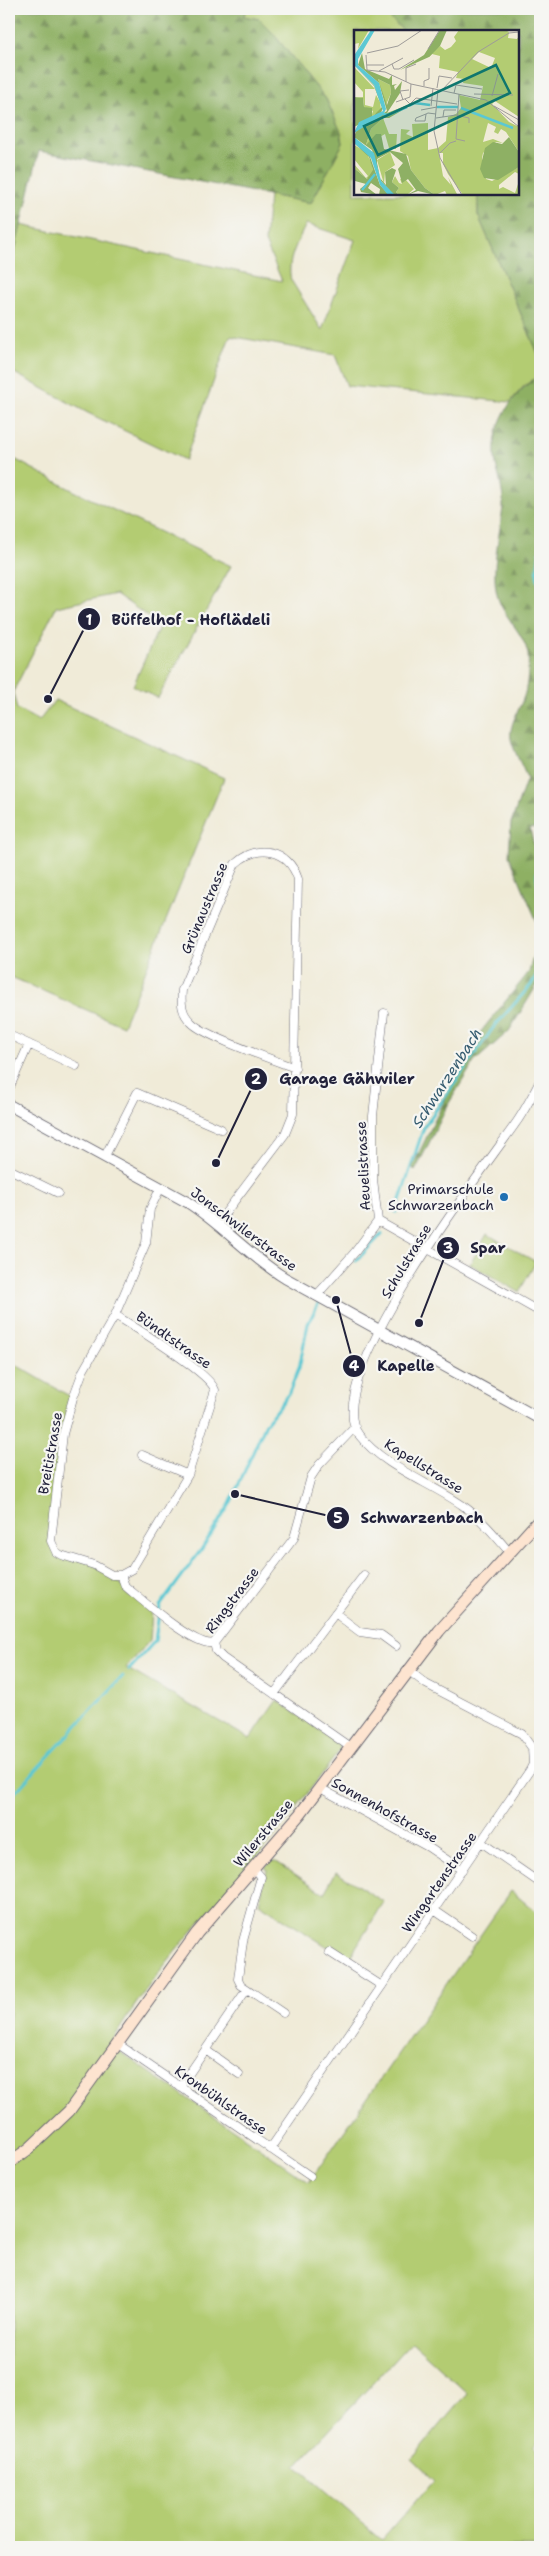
<svg xmlns="http://www.w3.org/2000/svg" width="549" height="2556" viewBox="0 0 549 2556" font-family="'Shantell Sans',sans-serif">
	<style>
		.grass { fill: #b3cc72; stroke: #6a7756; fill-rule: evenodd }
		.forest { fill: url(#forest-firs); stroke: #586950 }
		.lines { fill: none; stroke-linecap: round; stroke-linejoin: round }
		.stream { stroke: #5bc8d3; stroke-width: 3 }
		.minor-casing { stroke: #6a6872; stroke-width: 9 }
		.tertiary-casing { stroke: #6a6872; stroke-width: 12 }
		.secondary-casing { stroke: #6a6872; stroke-width: 13 }
		.minor { stroke: #fff; stroke-width: 8 }
		.tertiary { stroke: #fff; stroke-width: 10 }
		.secondary { stroke: #fde4d0; stroke-width: 11 }
		.poi-dot { fill: #1f6fb2; stroke: #f6f6f2; stroke-width: 2 }
		.labels { text-anchor: middle; dominant-baseline: central; stroke-width: 4.5; stroke-linejoin: round; paint-order: stroke }
		.street-label { font-size: 14px; fill: #22223b; stroke: #f6f6f2 }
		.poi-label { font-size: 14px; fill: #22223b; stroke: #f6f6f2; text-anchor: end }
		.water-label { font-size: 15px; font-style: italic; fill: #365c70; stroke: #f6f6f2 }
		.inset-river { fill: none; stroke: #5bc8d3; stroke-width: 2.5 }
		.inset-road { fill: none; stroke: #9e9b99; stroke-width: 1 }
		.view { fill: #0f766e; fill-opacity: 0.15; stroke: #0f766e; stroke-width: 2.5 }
		.inset-edge { fill: none; stroke: #22223b; stroke-width: 2.5 }
		.leader { fill: none; stroke: #22223b; stroke-width: 2 }
		.callout-dot { fill: #22223b; stroke: #f6f6f2; stroke-width: 2 }
		.mark-label { font-size: 15px; text-anchor: middle; font-weight: bold; fill: #fff }
		.callout-label { font-size: 15px; text-anchor: middle; font-weight: bold; fill: #22223b; stroke: #f6f6f2; stroke-width: 4.5; stroke-linejoin: round; paint-order: stroke }
	</style>
	<defs>
		<pattern id="forest-firs" width="22" height="20" patternUnits="userSpaceOnUse" patternTransform="scale(1.25)"><rect width="22" height="20" fill="#8eb064"/><path d="M5 1l3.5 6h-7zM16 11l3.5 6h-7z" fill="#748f54"/></pattern>
	</defs>
	<rect width="100%" height="100%" fill="#f6f6f2"/>
	<filter id="ink" filterUnits="userSpaceOnUse"><feTurbulence type="fractalNoise" baseFrequency=".02" numOctaves="2"/><feDisplacementMap in="SourceGraphic" scale="10" xChannelSelector="R" yChannelSelector="G"/><feConvolveMatrix kernelMatrix="1 2 1 2 8 2 1 2 1" color-interpolation-filters="sRGB"/></filter>
	<filter id="wash" filterUnits="userSpaceOnUse"><feTurbulence type="fractalNoise" baseFrequency=".0096" numOctaves="4" result="noise"/><feDisplacementMap in="SourceGraphic" scale="20" xChannelSelector="R" yChannelSelector="G"/><feGaussianBlur stdDeviation="1.12" result="paint"/><feColorMatrix in="noise" values="0 0 0 0 0 0 0 0 0 0 0 0 0 0 0 0 0 1.4 0 .05"/><feComposite in="paint" operator="in"/></filter>
	<g filter="url(#wash)">
		<rect width="100%" height="100%" fill="#f0ebd8"/>
		<path class="grass" d="M248,9H380L404,31H355V194H478V215L540,358V375L524,386L510,402L347,386L335,355L230,336L185,460L88,413L9,370V263L13,259L21,225L282,281L265,242L269,195L311,203L343,143L341,132L326,99L271,31L259,19L243,16ZM306,224L355,240L322,330L291,280C286,260 298,242 306,224Z
			M9,456L72,490L231,566L158,698L133,686L160,625L116,594L56,607L13,692L17,709L39,721L55,700L224,778L123,1026L9,976Z
			M487,1234L536,1262L519,1292L470,1264Z
			M9,1361L73,1398L63,1434L50,1535L56,1552C68,1556 83,1559 94,1565C115,1576 134,1597 152,1612L150,1640L126,1668L250,1739L277,1700L340,1745V1750C317,1781 294,1811 270,1841C214,1907 153,1970 110,2045L309,2182L511,1891L540,1915V2440L533,2446L540,2453V2547H9ZM411,2342L467,2393L412,2459L434,2480L382,2540L296,2466Z
			M271,1861H275L324,1893L336,1872L384,1902L348,1960L259,1903L267,1870L265,1867Z"/>
		<path class="forest" d="M9,9H248L243,16L259,19L271,31L326,99L341,132L343,143L311,203L39,151L13,259L9,263Z
			M380,9H540V358L478,215V194H518V31H404Z
			M540,375V826L530,829L540,870V929L509,855L511,823L527,778C522,765 514,752 511,739C508,723 524,704 526,688C528,679 529,663 528,654C524,634 506,619 499,601C489,575 500,534 503,507C504,491 497,473 495,458C492,423 512,393 540,375Z
			M540,930V980L509,1031L474,1062L449,1103L415,1171L412,1167L474,1040L529,972Z"/>
		<g class="lines">
			<path class="stream" d="M540,551L537,575L540,588
				M539,851L537,877L540,896
				M396,1212L424,1127L493,1028L531,985L540,969
				M356,1261L382,1234
				M129,1670L155,1641L160,1606L201,1550L230,1504L266,1423L288,1395L299,1368L308,1324L319,1302
				M9,1799L123,1676"/>
		</g>
	</g>
	<g filter="url(#ink)">
		<g class="lines">
			<defs>
				<path id="minor" d="M9,1035L76,1066
					M9,1089L29,1044
					M105,1156L137,1093L221,1129
					M9,1169L58,1193
					M161,1187L150,1209L146,1243L115,1315L83,1371L73,1398L63,1434L51,1541L56,1552L61,1555L94,1565L112,1575H121L125,1586C141,1599 195,1648 214,1643
					M378,1221L540,1312
					M217,1224L285,1134L293,1114L298,879C288,849 258,843 235,864L182,990C181,1002 181,1013 191,1022C203,1036 274,1060 295,1068
					M316,1296L355,1252L378,1221L373,1179V1116L384,1013
					M115,1315C134,1327 209,1372 215,1390L188,1475L132,1569L121,1575
					M142,1455L188,1475
					M510,1553C495,1535 481,1518 462,1505C429,1482 384,1467 359,1435C317,1382 485,1168 518,1120C526,1108 533,1094 540,1081
					M335,1613L360,1632L381,1635L396,1646
					M214,1643L294,1538L311,1477L319,1465L355,1427
					M214,1643L216,1651L223,1658L350,1747
					M274,1694L364,1575
					M320,1788L428,1847L462,1870
					M481,1842L540,1883
					M253,1868L261,1877L243,1941L238,1979L241,1985L283,2013
					M434,1910L472,1936
					M329,1952L382,1986
					M118,2044L310,2176
					M207,2051L239,2074
					M180,2087L247,1989
					M270,2149L530,1770L533,1764L532,1748L522,1734L426,1684L408,1670"/>
				<path id="tertiary" d="M9,1105L187,1202C222,1224 249,1256 285,1278L540,1419"/>
				<path id="secondary" d="M9,2163L30,2148L69,2111L197,1933L300,1814L439,1631L540,1519"/>
			</defs>
			<use href="#minor" class="minor-casing"/>
			<use href="#tertiary" class="tertiary-casing"/>
			<use href="#secondary" class="secondary-casing"/>
			<use href="#minor" class="minor"/>
			<use href="#tertiary" class="tertiary"/>
			<use href="#secondary" class="secondary"/>
		</g>
	</g>
	<circle class="poi-dot" cx="504" cy="1197" r="5"/>
	<g class="labels">
		<g class="street-label">
			<text transform="translate(204 908) rotate(-67)">Grünaustrasse</text>
			<text transform="translate(363 1166) rotate(-93)">Aeuelistrasse</text>
			<text transform="translate(244 1229) rotate(37)">Jonschwilerstrasse</text>
			<text transform="translate(406 1261) rotate(-59)">Schulstrasse</text>
			<text transform="translate(174 1340) rotate(35)">Bündtstrasse</text>
			<text transform="translate(50 1453) rotate(-80)">Breitistrasse</text>
			<text transform="translate(424 1466) rotate(32)">Kapellstrasse</text>
			<text transform="translate(232 1600) rotate(-53)">Ringstrasse</text>
			<text transform="translate(385 1810) rotate(29)">Sonnenhofstrasse</text>
			<text transform="translate(263 1833) rotate(-50)">Wilerstrasse</text>
			<text transform="translate(439 1882) rotate(-55)">Wingartenstrasse</text>
			<text transform="translate(221 2100) rotate(35)">Kronbühlstrasse</text>
		</g>
		<g class="poi-label">
			<text x="494" y="1189">Primarschule<tspan x="494" dy="16">Schwarzenbach</tspan></text>
		</g>
		<g class="water-label">
			<text transform="translate(447 1078) rotate(-57)">Schwarzenbach</text>
		</g>
	</g>
	<g transform="translate(354 30)">
		<rect width="165" height="165" fill="#f0ebd8"/>
		<path d="M0,0H15L4,19L5,13L0,14ZM105,0H151L155,2L154,8L163,9L165,6V87L141,71L138,74L155,92L163,96L165,93V122L152,102L147,99L144,104L140,102L142,97L134,93L129,112L139,109L149,113L142,112L129,123L128,128L132,149L138,151L165,137V144L161,142L145,155V159L149,157L161,163L165,151V165H109L94,144L89,134V123H85L89,146L97,155L94,147L103,164L107,165H93L91,161L81,165L71,158L57,140L54,126L46,121L47,99L56,100L52,104L59,107L58,94L74,93V120L84,118L92,111L94,87L102,84L107,78L105,65L126,70L129,56L109,53L110,49L102,48L104,42L85,38L86,26L78,24L75,27V25L86,16L91,20L97,17L102,11L100,7ZM125,22L141,28L137,38L118,29ZM0,37L21,59H11V75L19,77L22,65L26,72L27,80L17,87L19,81L10,77L9,68L0,67H9V62L0,52ZM24,49L36,55L37,63L32,75ZM29,88L35,104H43L42,119L35,118L31,104L12,115L17,99ZM0,115L12,122L17,132L20,144L13,149L0,138V134L12,148L14,146L0,129ZM36,122L41,135L31,142L30,154L23,130ZM41,146L45,153L48,154L46,149L52,150L60,159L53,165H45L42,162L45,158L38,152Z" fill="#b3cc72" fill-rule="evenodd"/>
		<path d="M86,0H93L86,16L75,27L46,40L70,25ZM8,23L11,39L35,49L38,45V55L43,54L40,56L41,60L48,51L46,63L33,83L59,73L74,75L59,74L35,88H29L17,99L12,115L22,104H27L30,119L52,124L57,140L71,158L81,165L64,161L53,165L62,160L54,149L48,153L44,139L49,133L36,122L23,129V133L26,148L32,155L31,142L38,138L42,140L38,152L45,158L42,162L45,165L39,164L27,151L18,120L0,107L3,99L33,81L25,53L4,35ZM24,49L36,55L37,63L33,75ZM0,35L20,55L29,77L27,83L0,97V67L9,68L10,77L18,78V87L28,77L20,56ZM155,107L165,122V137L144,150L130,148L126,139L131,118L139,112L148,114ZM0,113L15,124L26,155L35,165H25L26,159L17,153L14,158L23,165L7,162L6,159L12,154L1,151L0,138L13,149L19,140L15,127Z" fill="#8eb064" fill-rule="evenodd"/>
		<path d="M17,0H21L4,29V35L25,53L32,79L29,85L0,103L5,92L29,81L20,55L0,35L1,24ZM0,107L20,123L27,151L41,165H34L26,155L17,128L0,113Z" fill="#5bc8d3"/>
		<path class="inset-river" d="M55,76L61,73L76,75M83,77H104M107,78L159,98M29,84L34,85L53,77M8,160L21,144"/>
		<path class="inset-road" d="M74,19L85,1M13,23L44,16L68,0M12,25L13,40L31,42L57,54L132,70L165,97M38,34L40,39H45L60,30M13,35H30M25,41L49,28M52,52V38L62,34M70,56V51L75,49V38M83,58L85,46L98,48M84,60L80,101L86,128L108,165M88,60L124,22L155,3L165,2M100,63L102,55L128,59M105,64L102,109L111,111M120,64L159,65M138,66L144,44M62,68L103,74M51,69L56,74L62,68M49,70L46,61L55,60M42,72L56,67L57,54M77,76L79,58M140,76L165,90M67,80L83,77M72,84L71,91H61L62,88L72,84L74,83L82,84M102,85L115,88V93M89,87L90,80H102M82,88L102,85M86,123L96,113L102,111"/>
		<path class="view" d="M142,35L156,63L24,125L10,96Z"/>
		<rect width="165" height="165" class="inset-edge"/>
	</g>
	<path class="leader" d="M48 699L89 619M216 1163L256 1079M419 1323L448 1248M336 1300L354 1366M235 1494L338 1518"/>
	<g class="callout-dot">
		<circle cx="48" cy="699" r="5"/>
		<circle cx="216" cy="1163" r="5"/>
		<circle cx="419" cy="1323" r="5"/>
		<circle cx="336" cy="1300" r="5"/>
		<circle cx="235" cy="1494" r="5"/>
		<circle cx="89" cy="619" r="12"/>
		<circle cx="256" cy="1079" r="12"/>
		<circle cx="448" cy="1248" r="12"/>
		<circle cx="354" cy="1366" r="12"/>
		<circle cx="338" cy="1518" r="12"/>
	</g>
	<g class="mark-label">
		<text x="89" y="625">1</text>
		<text x="256" y="1084">2</text>
		<text x="448" y="1253">3</text>
		<text x="354" y="1371">4</text>
		<text x="338" y="1523">5</text>
	</g>
	<g class="callout-label">
		<text x="191" y="625">Büffelhof - Hoflädeli</text>
		<text x="347" y="1084">Garage Gähwiler</text>
		<text x="488" y="1253">Spar</text>
		<text x="406" y="1371">Kapelle</text>
		<text x="422" y="1523">Schwarzenbach</text>
	</g>
	<rect width="549" height="2556" fill="none" stroke="#f6f6f2" stroke-width="30"/>
</svg>
